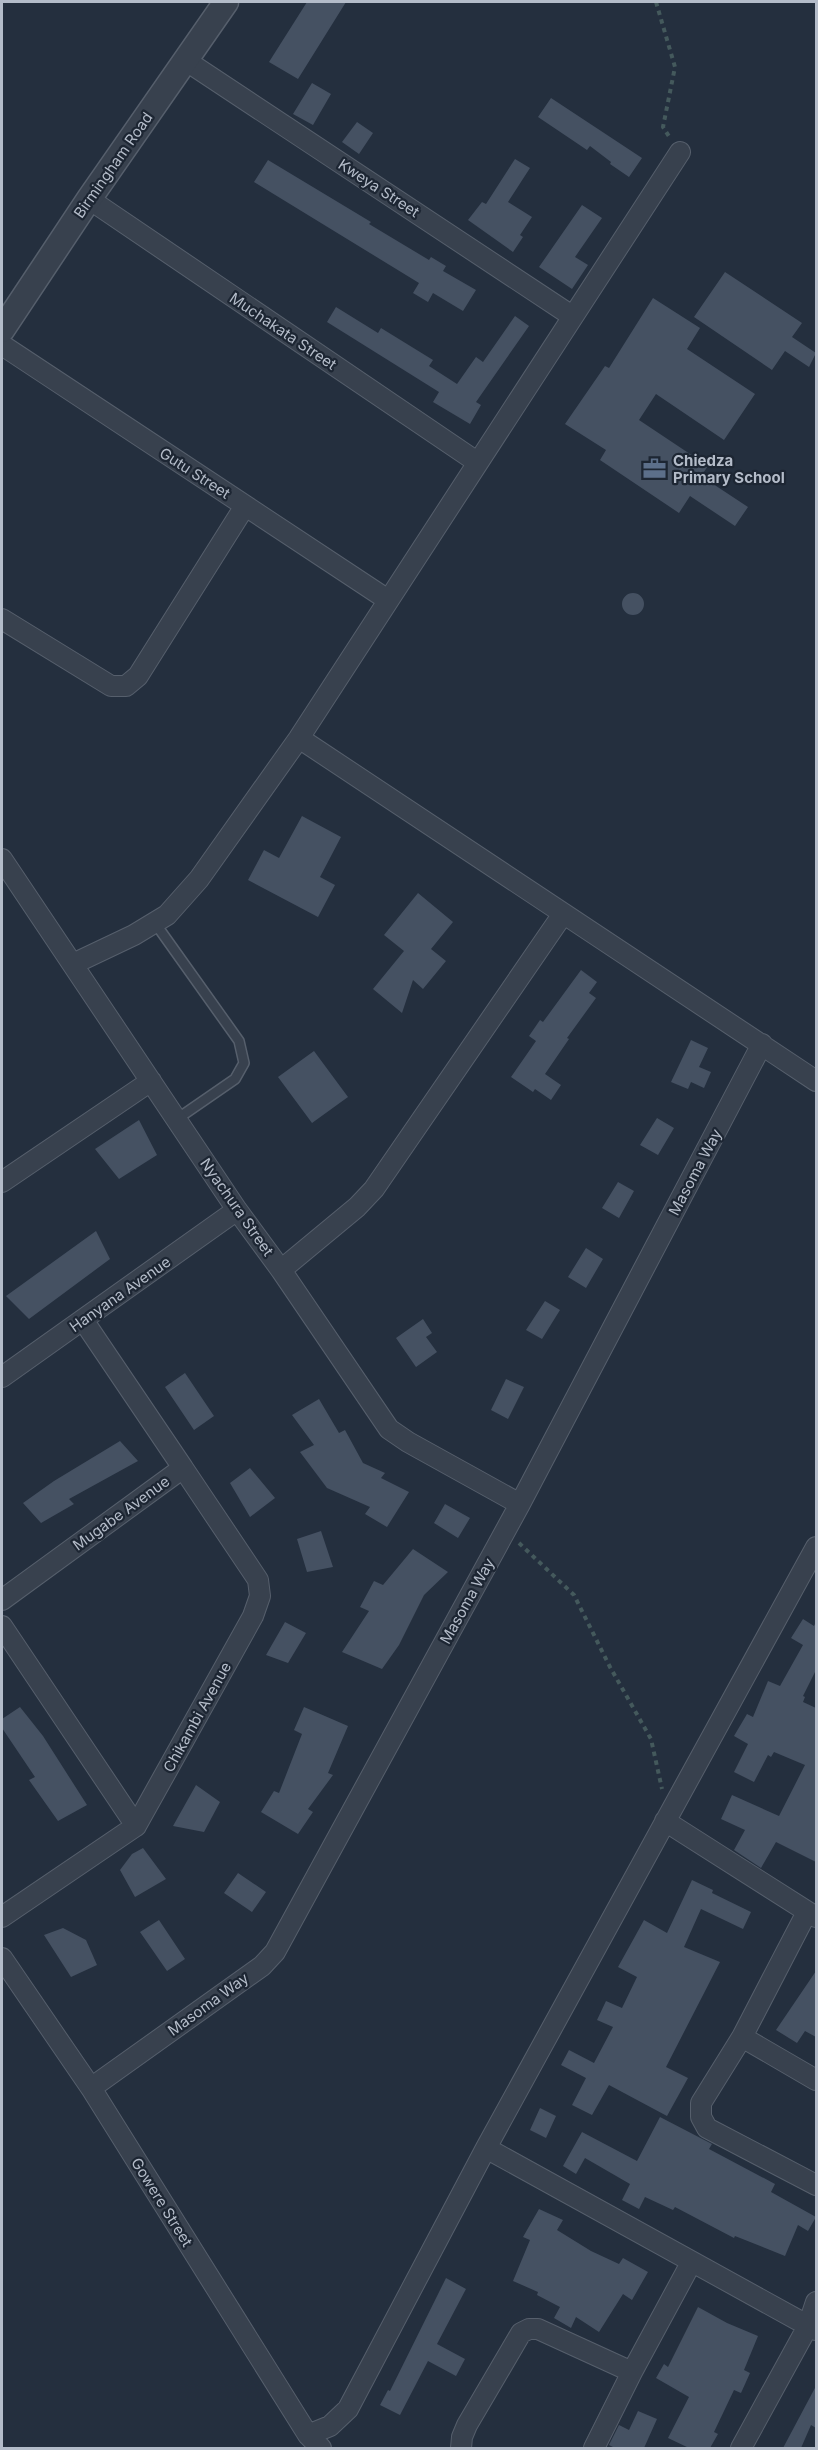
<svg xmlns="http://www.w3.org/2000/svg" width="818" height="2450" viewBox="0 0 818 2450" font-family="Inter,sans-serif">
	<style>
		.building { fill: #455162 }
		.lines { fill: none; stroke-linecap: round; stroke-linejoin: round }
		.service-casing { stroke: #565f6c; stroke-width: 12 }
		.minor-casing { stroke: #565f6c; stroke-width: 22 }
		.tertiary-casing { stroke: #565f6c; stroke-width: 27 }
		.path { stroke: #44595c; stroke-width: 4; stroke-dasharray: 4.5 4.5; stroke-linecap: butt }
		.service { stroke: #38414e; stroke-width: 9 }
		.minor { stroke: #38414e; stroke-width: 20 }
		.tertiary { stroke: #38414e; stroke-width: 24 }
		.labels { text-anchor: middle; dominant-baseline: central; stroke-width: 4.5; stroke-linejoin: round; paint-order: stroke }
		.street-label { font-size: 15px; fill: #b4bcc9; stroke: #1d2633 }
		.poi-label { font-size: 15px; font-weight: bold; fill: #b4bcc9; stroke: #1d2633; text-anchor: start }
	</style>
	<rect width="100%" height="100%" fill="#242f3e"/>
	<path class="building" d="M307,2H346L298,79L269,62Z
		M312,83L331,94L313,125L293,114Z
		M551,98L642,158L629,177L610,164L611,162L590,146L587,150L538,117Z
		M357,122L373,133L359,154L342,142Z
		M515,159L530,168L508,202L532,217L520,235L523,237L513,252L468,220L482,202L486,204Z
		M268,160L371,222L369,224L429,260L431,257L446,266L443,271L476,290L463,311L433,293L428,302L413,293L419,283L254,182Z
		M582,205L602,218L575,257L588,265L572,289L539,267Z
		M725,272L802,323L792,337L816,353L809,367L785,351L772,370L694,317Z
		M653,298L700,328L687,349L755,394L724,440L656,394L639,420L708,466L701,476L748,507L735,526L690,496L679,513L600,460L606,450L565,424L605,366L609,368Z
		M336,307L378,333L381,328L433,360L429,366L457,384L476,357L483,362L515,316L529,326L476,402L481,405L470,424L433,402L439,392L327,322Z
		M622 604a11 11 0 1 1 22 0a11 11 0 1 1-22 0Z
		M302,816L341,837L320,877L335,885L318,917L248,880L264,850L279,858Z
		M418,893L453,922L431,949L446,961L423,989L413,980L402,1013L373,989L404,951L384,935Z
		M581,970L597,982L589,993L596,998L567,1038L569,1039L545,1074L561,1085L551,1100L535,1089L533,1092L511,1077L536,1041L529,1036L540,1020L543,1022Z
		M691,1040L708,1048L699,1067L711,1072L704,1088L691,1082L688,1089L671,1082Z
		M314,1051L348,1097L312,1123L278,1077Z
		M657,1118L674,1128L658,1155L640,1145Z
		M139,1120L157,1155L119,1179L95,1149Z
		M618,1182L634,1191L619,1218L602,1208Z
		M96,1231L110,1259L29,1319L6,1296Z
		M586,1248L603,1259L586,1288L568,1277Z
		M545,1301L560,1310L542,1339L526,1330Z
		M423,1319L432,1333L426,1337L437,1352L416,1367L396,1338Z
		M185,1373L214,1416L194,1430L165,1387Z
		M506,1379L524,1387L508,1419L491,1410Z
		M319,1399L339,1433L345,1430L363,1463L385,1473L381,1478L409,1492L387,1527L365,1514L370,1507L327,1488L300,1452L314,1445L292,1415Z
		M120,1441L138,1461L69,1499L74,1504L41,1523L23,1503L54,1481Z
		M250,1468L275,1498L250,1517L230,1483Z
		M445,1504L470,1518L458,1538L434,1523Z
		M321,1531L333,1567L307,1572L297,1539Z
		M413,1549L448,1572L424,1595L399,1645L382,1669L342,1652L369,1611L360,1607L374,1581L383,1585Z
		M803,1619L814,1626L816,1622V1670L803,1696L805,1697L803,1702L816,1708V1862L776,1842L761,1868L734,1850L745,1830L721,1819L732,1795L779,1816L805,1765L774,1752L771,1757L768,1755L754,1782L734,1772L748,1744L734,1736L747,1714L753,1717L768,1681L780,1686L803,1645L791,1638Z
		M285,1622L306,1633L288,1663L266,1655Z
		M20,1707L43,1736L87,1805L58,1821L29,1780L35,1777L2,1728V1719Z
		M304,1707L348,1726L328,1773L333,1775L308,1809L313,1812L298,1834L261,1812L274,1791L279,1793L302,1734L294,1730Z
		M196,1785L220,1802L204,1832L173,1826Z
		M143,1848L166,1879L135,1897L120,1870L132,1854Z
		M238,1873L266,1892L252,1912L224,1893Z
		M692,1880L713,1890L712,1893L751,1912L743,1929L701,1909L684,1947L720,1962L666,2067L688,2078L667,2116L609,2085L592,2115L572,2105L586,2078L561,2065L569,2050L594,2063L613,2027L597,2020L606,2001L622,2008L637,1977L618,1967L633,1940L644,1920L667,1933Z
		M159,1920L185,1959L167,1971L140,1932Z
		M63,1928L86,1940L97,1965L71,1977L44,1935Z
		M816,1971V2037L805,2031L797,2043L776,2030Z
		M540,2108L556,2116L546,2138L530,2130Z
		M660,2117L712,2144L709,2149L775,2184L771,2192L816,2217L808,2231L798,2225L785,2256L735,2236L734,2238L675,2207L673,2210L645,2197L639,2209L622,2200L630,2184L585,2158L576,2174L563,2166L582,2132L637,2161Z
		M539,2209L563,2220L557,2230L591,2251L619,2264L623,2258L648,2272L632,2300L623,2294L599,2332L576,2317L571,2328L554,2318L560,2307L537,2295L538,2292L513,2281L530,2240L523,2237Z
		M446,2278L466,2289L437,2344L465,2359L456,2376L428,2361L400,2415L380,2405L388,2390L390,2391Z
		M698,2307L727,2323L758,2336L744,2370L750,2373L741,2393L734,2390L714,2432L718,2434L710,2448H689L668,2438L689,2397L656,2378L664,2364L668,2367Z
		M816,2386V2428L811,2425L801,2448H783Z
		M638,2411L657,2419L644,2448H615L609,2445L619,2425L629,2430Z"/>
	<g class="lines">
		<defs>
			<path id="service" d="M155,923L239,1041L244,1063L235,1079L177,1119"/>
			<path id="minor" d="M185,60L572,316
				M89,199L477,462
				M2,345L388,600
				M2,619L111,686H126L138,676L245,506
				M299,738L816,1081
				M2,859L237,1210L281,1270L389,1429L408,1442L520,1504
				M73,964L134,935L167,915L199,879L299,738L680,152
				M2,1182L151,1081
				M281,1270L357,1207L374,1189L563,914
				M2,1377L237,1210
				M2,1600L183,1468L83,1320
				M2,1626L136,1826
				M665,1821L816,1917
				M807,1912L742,2037L701,2103V2117L707,2128L816,2185
				M2,1917L136,1826L253,1616L260,1596L258,1580L183,1468
				M2,1958L91,2088L308,2435L321,2448
				M742,2037L816,2080
				M91,2088L262,1966L275,1952L520,1504L762,1044
				M486,2148L816,2330
				M308,2435L330,2426L348,2409L486,2148L816,1547
				M461,2448L462,2437L467,2425L521,2333L529,2329H538L632,2372
				M594,2448L632,2372L691,2263
				M741,2448L808,2326L816,2302"/>
			<path id="tertiary" d="M2,330L89,199L226,2"/>
		</defs>
		<use href="#service" class="service-casing"/>
		<use href="#minor" class="minor-casing"/>
		<use href="#tertiary" class="tertiary-casing"/>
		<path class="path" d="M656,2L675,67L663,127L670,138
			M519,1543L574,1595L610,1667L651,1739L662,1789"/>
		<use href="#service" class="service"/>
		<use href="#minor" class="minor"/>
		<use href="#tertiary" class="tertiary"/>
	</g>
	<defs>
		<symbol id="office-bare" viewBox="-9 -9 18 18"><path d="M-6-3h4V-5.5h4V-3h4V5H-6ZM-1-4.5V-3h2v-1.5ZM-6 0V1H6V0Z" fill="#5c6f8a" stroke="#1d2633" stroke-width="2.5" paint-order="stroke"/></symbol>
	</defs>
	<g fill-rule="evenodd">
		<use href="#office-bare" x="638" y="452" width="33" height="33"/>
	</g>
	<g class="labels">
		<g class="street-label">
			<text transform="translate(113 165) rotate(-55)">Birmingham Road</text>
			<text transform="translate(379 188) rotate(33)">Kweya Street</text>
			<text transform="translate(283 331) rotate(34)">Muchakata Street</text>
			<text transform="translate(195 473) rotate(33)">Gutu Street</text>
			<text transform="translate(695 1172) rotate(-62)">Masoma Way</text>
			<text transform="translate(237 1207) rotate(55)">Nyachura Street</text>
			<text transform="translate(120 1294) rotate(-35)">Hanyana Avenue</text>
			<text transform="translate(121 1513) rotate(-36)">Mugabe Avenue</text>
			<text transform="translate(467 1601) rotate(-61)">Masoma Way</text>
			<text transform="translate(197 1717) rotate(-61)">Chikambi Avenue</text>
			<text transform="translate(208 2004) rotate(-36)">Masoma Way</text>
			<text transform="translate(162 2202) rotate(58)">Gowere Street</text>
		</g>
		<g class="poi-label">
			<text x="673" y="460">Chiedza<tspan x="673" dy="17">Primary School</tspan></text>
		</g>
	</g>
	<rect width="818" height="2450" fill="none" stroke="#b4bcc9" stroke-width="6"/>
</svg>
